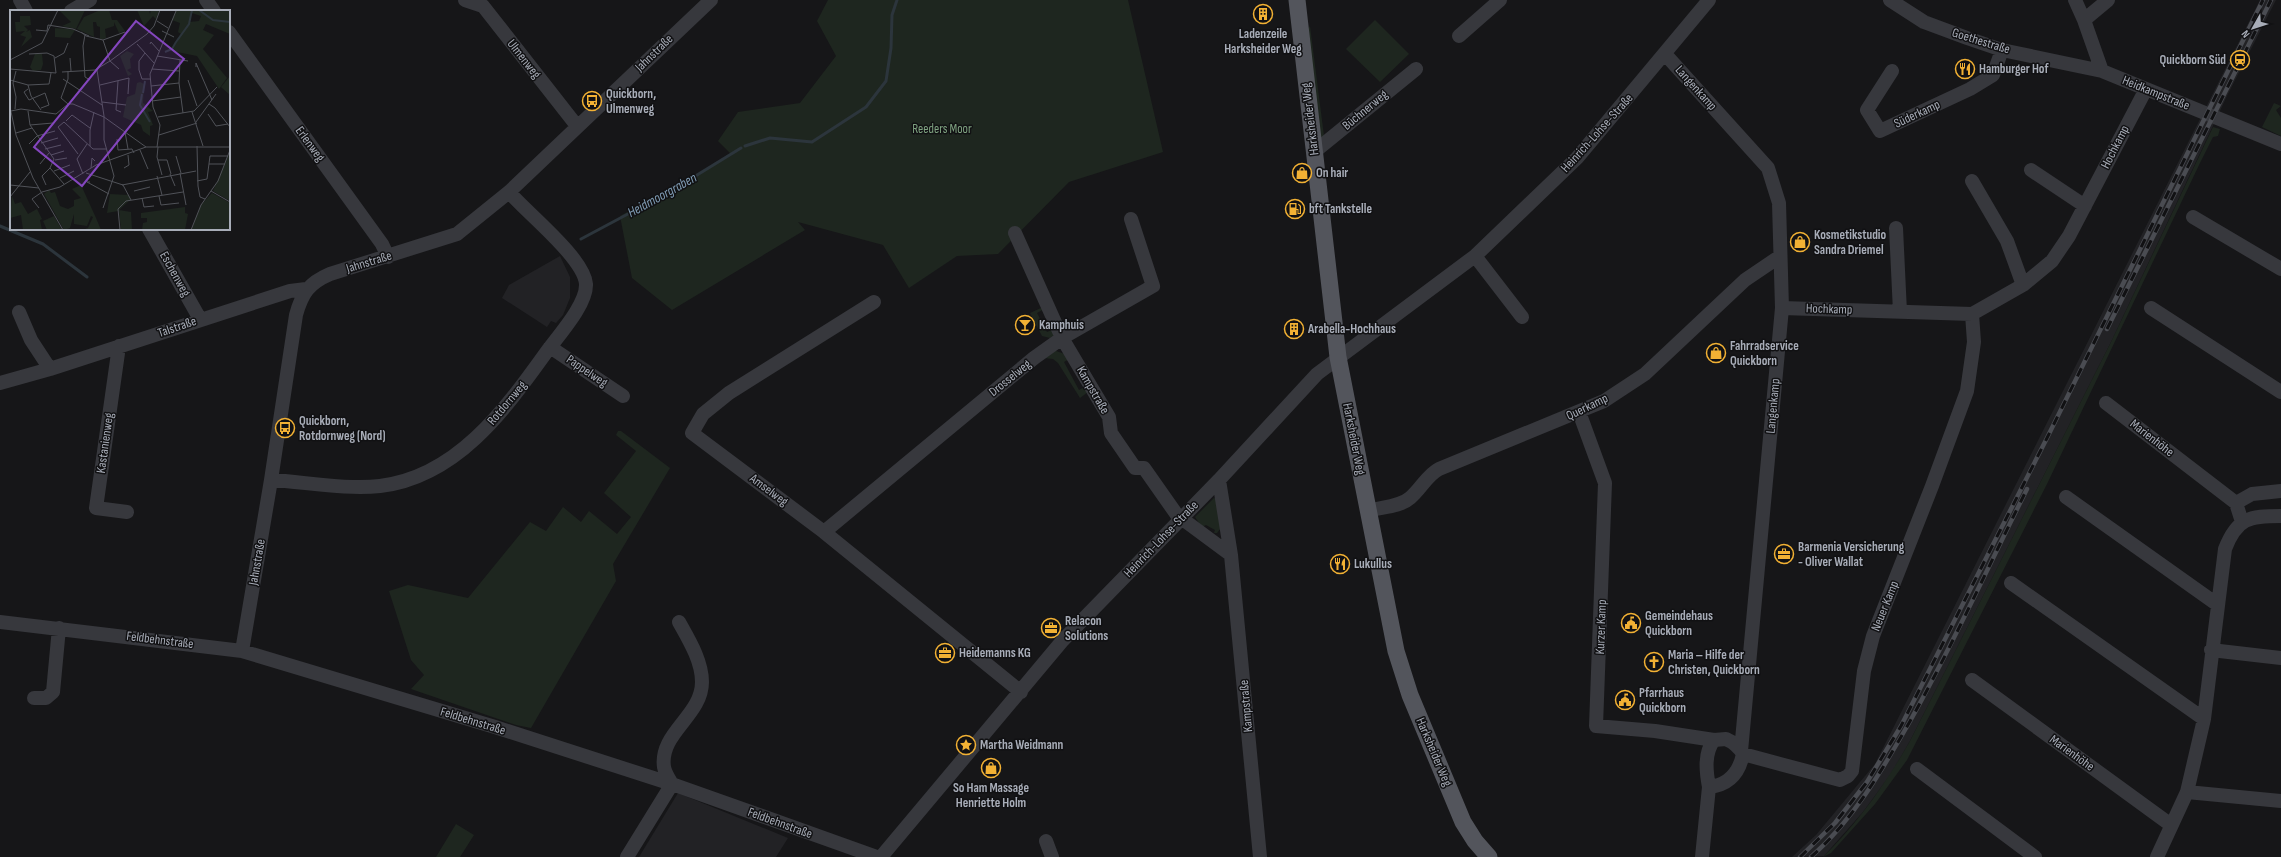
<svg xmlns="http://www.w3.org/2000/svg" width="2281" height="857" viewBox="0 0 2281 857" font-family="'Sofia Sans Condensed',sans-serif">
	<style>
		.built { fill: #222225 }
		.green { fill: #1e261f }
		.lines { fill: none; stroke-linecap: round; stroke-linejoin: round }
		.stream { stroke: #2c353c; stroke-width: 3 }
		.minor { stroke: #37383d; stroke-width: 14 }
		.major { stroke: #53555c; stroke-width: 17 }
		.rail-casing { stroke: #4a4c52; stroke-width: 4.5 }
		.rail { stroke: #111113; stroke-width: 3; stroke-dasharray: 9; stroke-linecap: butt }
		.labels { text-anchor: middle; dominant-baseline: central; stroke-width: 3; stroke-linejoin: round; paint-order: stroke }
		.poi-label { font-size: 13px; font-weight: bold; fill: #a8adb8; stroke: #111113; text-anchor: start }
		.street-label { font-size: 13px; fill: #a8adb8; stroke: #111113 }
		.park-label { font-size: 13px; fill: #7fa381; stroke: #111113 }
		.water-label { font-size: 14px; font-style: italic; fill: #7f9bb3; stroke: #111113 }
		.inset-river { fill: none; stroke: #2c353c; stroke-width: 2 }
		.inset-road { fill: none; stroke: #505258; stroke-width: 1 }
		.view { fill: #8446be; fill-opacity: 0.15; stroke: #8446be; stroke-width: 2 }
		.inset-edge { fill: none; stroke: #a8adb8; stroke-width: 2 }
	</style>
	<rect width="100%" height="100%" fill="#161618"/>
	<path class="built" d="M2260,0H2276L2227,96L2112,340L1910,741L1891,774L1863,812L1824,856L1792,857L1816,835L1875,764Z
		M560,256L570,277V298L563,315L556,323L551,321L547,327L502,298L509,285Z
		M678,793L788,838L776,857H639Z"/>
	<path class="green" d="M828,0H1128L1163,152L1069,182L998,254L957,256L909,288L883,245L798,222L805,230L672,310L632,278L620,216L732,155L718,141L738,112L800,103L836,56L817,21Z
		M1375,20L1409,54L1380,82L1346,49Z
		M1310,26L1324,136L1321,140L1307,31Z
		M2274,103L2281,106L2276,110L2281,118V136L2262,127Z
		M2213,127L2220,129L2218,136L2213,137L2200,163L2047,484L1907,760L1875,804L1831,853L1823,857C1858,823 1886,783 1910,741L2112,340Z
		M1043,307L1044,309L1037,313L1047,332L1054,329L1056,334L1050,338L1042,336L1030,313Z
		M1053,350L1068,355L1069,359L1064,362L1079,390L1086,386L1088,392L1080,398L1058,363L1053,359L1044,358Z
		M618,431H621L670,468L613,564L616,581L531,728L516,725L411,689L424,675L411,660L389,591L408,585L468,598L530,522L546,531L563,507L581,522L589,511L617,534L631,517L604,493L636,451L616,435Z
		M1214,498L1216,499L1221,528L1217,533H1214L1215,530L1206,525L1202,527L1195,517Z
		M456,824L474,835L460,857H436Z"/>
	<g class="lines">
		<path class="stream" d="M745,146L770,138L812,142L866,107L886,81L891,48L892,15L897,0
			M0,226L43,244L87,277
			M581,239L671,191L741,148"/>
		<path class="minor" d="M20,0L26,11
			M206,0L214,11
			M465,0L483,6L577,126
			M1890,0L1924,22L1967,38L2002,50L2102,71L2281,144
			M2075,0L2084,20L2102,71
			M71,11L90,0
			M2084,20L2108,0
			M229,32L382,244L388,257
			M1459,36L1500,0
			M1665,54L1768,168L1779,203L1782,308L1741,751
			M1892,71L1867,110L1880,131L1970,89L1993,75L2002,50
			M1314,152L1416,69
			M2031,170L2085,206
			M1972,181L2007,241L2023,285
			M2193,217L2281,269
			M1896,228L1900,312
			M149,229L200,319
			M1015,233L1062,338L1109,417L1111,433L1135,468H1144L1177,515L1231,555
			M1475,256L1522,317
			M874,302L729,393L703,414L692,433L824,532L1021,692
			M1782,308L1972,314L2023,285L2052,261L2069,236L2146,89
			M2151,308L2281,392
			M19,312L31,340L50,369
			M119,346L96,508L127,512
			M550,347L623,396
			M0,383L50,369L290,291L306,289
			M2106,403L2236,503L2242,522
			M1579,412L1605,483L1596,726L1655,731L1714,740
			M271,480C305,482 348,490 380,486C456,477 504,411 545,354C557,337 587,305 586,284C584,258 527,213 509,192
			M1219,480L1231,555L1260,857
			M2066,497L2218,605
			M2236,503L2252,494L2281,491
			M1368,511C1381,507 1400,507 1410,498C1421,489 1427,475 1439,469L1604,401L1645,374L1745,280L1779,257
			M824,532L1034,358L1062,338L1153,286L1131,219
			M2011,583L2204,719
			M0,622L242,651L495,727L672,784L877,857
			M2211,650L2281,658
			M242,651L271,480L296,315C302,293 309,283 330,274L457,234L509,192L711,0
			M1972,680L2171,825
			M34,698H46L53,692L59,628
			M1726,739C1733,742 1739,747 1743,754C1739,774 1728,785 1709,787C1706,771 1704,753 1714,740Z
			M1743,754L1840,780L1848,776L1852,771L1864,671L1873,636L1932,486L1967,391L1974,342L1972,314
			M1917,769L2035,857
			M672,784C669,779 665,773 664,767C659,733 702,716 702,682C702,661 689,640 679,622
			M2187,792L2281,801
			M1046,841L1052,857
			M627,857L672,784
			M881,857L1063,640L1219,480L1317,374L1475,256L1577,158L1709,0
			M1702,857L1709,787
			M2157,857L2187,792L2204,719L2225,549C2237,518 2249,516 2281,516"/>
		<path class="major" d="M1297,0L1338,357L1396,651L1410,695L1463,822L1475,841L1489,857"/>
		<defs>
			<path id="rail" d="M2107,329L2271,0
				M1800,857L1835,823L1867,782L1901,726L2047,438L2263,0
				M1811,857C1853,820 1881,772 1909,723C1952,647 1988,567 2027,489"/>
		</defs>
		<use href="#rail" class="rail-casing"/>
		<use href="#rail" class="rail"/>
	</g>
	<defs>
		<symbol id="building-ring" viewBox="-11 -11 22 22"><circle r="9.5" fill="#111113" stroke="#f2b134" stroke-width="1.5"/><path d="M-4-6H4V6H1V3H-1V6H-4ZM-2.5-4.3h1.7v1.8h-1.7ZM.8-4.3h1.7v1.8H.8ZM-2.5-1h1.7V.8h-1.7ZM.8-1h1.7V.8H.8Z" fill="#f2b134"/></symbol>
		<symbol id="station-ring" viewBox="-11 -11 22 22"><circle r="9.5" fill="#111113" stroke="#f2b134" stroke-width="1.5"/><path d="M-3-6H3Q5-6 5-4V2Q5 4 3 4L4.5 6H3L1.5 4h-3L-3 6H-4.5L-3 4Q-5 4-5 2V-4Q-5-6-3-6ZM-3.5-4v3h7v-3ZM-3.5 1v1.5H-2V1ZM2 1v1.5H3.5V1Z" fill="#f2b134"/></symbol>
		<symbol id="restaurant-ring" viewBox="-11 -11 22 22"><circle r="9.5" fill="#111113" stroke="#f2b134" stroke-width="1.5"/><path d="M-5-6h1v4h1v-4h1v4h1v-4h1v5L-1.5 .5V6h-2V.5L-5-1ZM5-6V6H3V1.5H1.5Q1.5-4 5-6Z" fill="#f2b134"/></symbol>
		<symbol id="bus-ring" viewBox="-11 -11 22 22"><circle r="9.5" fill="#111113" stroke="#f2b134" stroke-width="1.5"/><path d="M-5-6H5V4H4V6H2V4H-2V6H-4V4H-5ZM-3.5-4V0h7V-4ZM-3.5 1.2v1.5H-2V1.2ZM2 1.2v1.5H3.5V1.2Z" fill="#f2b134"/></symbol>
		<symbol id="shop-ring" viewBox="-11 -11 22 22"><circle r="9.5" fill="#111113" stroke="#f2b134" stroke-width="1.5"/><path d="M-5-2.5h2.3a2.7 3.5 0 0 1 5.4 0H5L5.5 6h-11ZM-1.5-2.5h3a1.5 2.3 0 0 0-3 0Z" fill="#f2b134"/></symbol>
		<symbol id="fuel-ring" viewBox="-11 -11 22 22"><circle r="9.5" fill="#111113" stroke="#f2b134" stroke-width="1.5"/><path d="M-5.5-6h7V0h2V4h1.3V-2.5L3-4.5l.8-.8L6-3V5H2.5V1h-1V6h-7ZM-4.2-4.7v3.2H.2V-4.7Z" fill="#f2b134"/></symbol>
		<symbol id="bar-ring" viewBox="-11 -11 22 22"><circle r="9.5" fill="#111113" stroke="#f2b134" stroke-width="1.5"/><path d="M-6-5H6L.8 .8V4.5H3.5V6h-7V4.5H-.8V.8Z" fill="#f2b134"/></symbol>
		<symbol id="office-ring" viewBox="-11 -11 22 22"><circle r="9.5" fill="#111113" stroke="#f2b134" stroke-width="1.5"/><path d="M-6-3h4V-5.5h4V-3h4V5H-6ZM-1-4.5V-3h2v-1.5ZM-6 0V1H6V0Z" fill="#f2b134"/></symbol>
		<symbol id="civic-ring" viewBox="-11 -11 22 22"><circle r="9.5" fill="#111113" stroke="#f2b134" stroke-width="1.5"/><path d="M-.6-6.5H3V-4.5H.6V-3L4-1V1h2V6H-6V1h2V-1L-.6-3ZM-1.2 2.5V6h2.4V2.5Z" fill="#f2b134"/></symbol>
		<symbol id="church-ring" viewBox="-11 -11 22 22"><circle r="9.5" fill="#111113" stroke="#f2b134" stroke-width="1.5"/><path d="M-1.2-6h2.4v3.5h3.3v2.4h-3.3V6h-2.4V-.1h-3.3v-2.4h3.3Z" fill="#f2b134"/></symbol>
		<symbol id="sight-ring" viewBox="-11 -11 22 22"><circle r="9.5" fill="#111113" stroke="#f2b134" stroke-width="1.5"/><path d="M0-6L1.8-2.2L6-1.7L2.9 1.2L3.7 5.4L0 3.3L-3.7 5.4L-2.9 1.2L-6-1.7L-1.8-2.2Z" fill="#f2b134"/></symbol>
	</defs>
	<g fill-rule="evenodd">
		<use href="#building-ring" x="1252" y="3" width="22" height="22"/>
		<use href="#station-ring" x="2229" y="49" width="22" height="22"/>
		<use href="#restaurant-ring" x="1954" y="58" width="22" height="22"/>
		<use href="#bus-ring" x="581" y="90" width="22" height="22"/>
		<use href="#shop-ring" x="1291" y="162" width="22" height="22"/>
		<use href="#fuel-ring" x="1284" y="198" width="22" height="22"/>
		<use href="#shop-ring" x="1789" y="231" width="22" height="22"/>
		<use href="#bar-ring" x="1014" y="314" width="22" height="22"/>
		<use href="#building-ring" x="1283" y="318" width="22" height="22"/>
		<use href="#shop-ring" x="1705" y="342" width="22" height="22"/>
		<use href="#bus-ring" x="274" y="417" width="22" height="22"/>
		<use href="#office-ring" x="1773" y="543" width="22" height="22"/>
		<use href="#restaurant-ring" x="1329" y="553" width="22" height="22"/>
		<use href="#civic-ring" x="1620" y="612" width="22" height="22"/>
		<use href="#office-ring" x="1040" y="617" width="22" height="22"/>
		<use href="#office-ring" x="934" y="642" width="22" height="22"/>
		<use href="#church-ring" x="1643" y="651" width="22" height="22"/>
		<use href="#civic-ring" x="1614" y="689" width="22" height="22"/>
		<use href="#sight-ring" x="955" y="734" width="22" height="22"/>
		<use href="#shop-ring" x="980" y="757" width="22" height="22"/>
	</g>
	<g class="labels">
		<g class="poi-label">
			<text x="1263" y="34" text-anchor="middle">Ladenzeile<tspan x="1263" dy="15">Harksheider Weg</tspan></text>
			<text x="2226" y="60" text-anchor="end">Quickborn Süd</text>
			<text x="1979" y="69">Hamburger Hof</text>
			<text x="606" y="94">Quickborn,<tspan x="606" dy="15">Ulmenweg</tspan></text>
			<text x="1316" y="173">On hair</text>
			<text x="1309" y="209">bft Tankstelle</text>
			<text x="1814" y="235">Kosmetikstudio<tspan x="1814" dy="15">Sandra Driemel</tspan></text>
			<text x="1039" y="325">Kamphuis</text>
			<text x="1308" y="329">Arabella-Hochhaus</text>
			<text x="1730" y="346">Fahrradservice<tspan x="1730" dy="15">Quickborn</tspan></text>
			<text x="299" y="421">Quickborn,<tspan x="299" dy="15">Rotdornweg (Nord)</tspan></text>
			<text x="1798" y="547">Barmenia Versicherung<tspan x="1798" dy="15">- Oliver Wallat</tspan></text>
			<text x="1354" y="564">Lukullus</text>
			<text x="1645" y="616">Gemeindehaus<tspan x="1645" dy="15">Quickborn</tspan></text>
			<text x="1065" y="621">Relacon<tspan x="1065" dy="15">Solutions</tspan></text>
			<text x="959" y="653">Heidemanns KG</text>
			<text x="1668" y="655">Maria – Hilfe der<tspan x="1668" dy="15">Christen, Quickborn</tspan></text>
			<text x="1639" y="693">Pfarrhaus<tspan x="1639" dy="15">Quickborn</tspan></text>
			<text x="980" y="745">Martha Weidmann</text>
			<text x="991" y="788" text-anchor="middle">So Ham Massage<tspan x="991" dy="15">Henriette Holm</tspan></text>
		</g>
		<g class="street-label">
			<text transform="translate(1981 41) rotate(17)">Goethestraße</text>
			<text transform="translate(654 53) rotate(-44)">Jahnstraße</text>
			<text transform="translate(524 59) rotate(52)">Ulmenweg</text>
			<text transform="translate(1696 88) rotate(48)">Langenkamp</text>
			<text transform="translate(2156 93) rotate(22)">Heidkampstraße</text>
			<text transform="translate(1365 110) rotate(-40)">Büchnerweg</text>
			<text transform="translate(1917 114) rotate(-25)">Süderkamp</text>
			<text transform="translate(1310 119) rotate(-97)">Harksheider Weg</text>
			<text transform="translate(1597 133) rotate(-48)">Heinrich-Lohse-Straße</text>
			<text transform="translate(310 144) rotate(54)">Erlenweg</text>
			<text transform="translate(2115 147) rotate(-63)">Hochkamp</text>
			<text transform="translate(369 262) rotate(-17)">Jahnstraße</text>
			<text transform="translate(175 274) rotate(61)">Eschenweg</text>
			<text transform="translate(1829 309) rotate(2)">Hochkamp</text>
			<text transform="translate(177 327) rotate(-19)">Talstraße</text>
			<text transform="translate(587 371) rotate(34)">Pappelweg</text>
			<text transform="translate(1010 378) rotate(-39)">Drosselweg</text>
			<text transform="translate(1093 390) rotate(60)">Kampstraße</text>
			<text transform="translate(507 403) rotate(-50)">Rotdornweg</text>
			<text transform="translate(1773 406) rotate(-85)">Langenkamp</text>
			<text transform="translate(1587 407) rotate(-26)">Querkamp</text>
			<text transform="translate(2152 438) rotate(38)">Marienhöhe</text>
			<text transform="translate(1354 439) rotate(79)">Harksheider Weg</text>
			<text transform="translate(105 443) rotate(-82)">Kastanienweg</text>
			<text transform="translate(769 490) rotate(37)">Amselweg</text>
			<text transform="translate(1161 539) rotate(-46)">Heinrich-Lohse-Straße</text>
			<text transform="translate(257 562) rotate(-80)">Jahnstraße</text>
			<text transform="translate(1885 606) rotate(-68)">Neuer Kamp</text>
			<text transform="translate(1601 627) rotate(-88)">Kurzer Kamp</text>
			<text transform="translate(160 640) rotate(7)">Feldbehnstraße</text>
			<text transform="translate(1246 706) rotate(-95)">Kampstraße</text>
			<text transform="translate(473 721) rotate(17)">Feldbehnstraße</text>
			<text transform="translate(1434 752) rotate(67)">Harksheider Weg</text>
			<text transform="translate(2072 753) rotate(36)">Marienhöhe</text>
			<text transform="translate(780 823) rotate(20)">Feldbehnstraße</text>
		</g>
		<g class="park-label">
			<text x="942" y="129">Reeders Moor</text>
		</g>
		<g class="water-label">
			<text transform="translate(662 195) rotate(-29)">Heidmoorgraben</text>
		</g>
	</g>
	<g transform="translate(10 10)">
		<rect width="220" height="220" fill="#161618"/>
		<path d="M49,0H75L66,19L52,16L61,12ZM99,0L102,10H107L115,21L109,23L104,12V16L95,19L96,28L93,29H90V17L87,16L86,12H83L84,27L67,19L74,7L88,1ZM127,0H139L140,4L141,0L149,1L146,9L143,6L134,16ZM166,0H220V24L196,14L193,20L204,25L193,39L217,68L209,79L187,46L162,41L171,24L168,22L170,13L162,10ZM182,3L191,6L189,11L179,12ZM10,6H20L21,15L14,16L18,20L16,22L20,20L22,27L11,37L16,27L10,25L15,21L6,22L5,12H10ZM45,18L58,19L65,20L60,28L45,27ZM117,41L124,44L120,49L121,58L117,60L122,64L118,66L110,46ZM25,44H32L33,54L31,60L23,61L20,57ZM220,66V85L211,77ZM130,72L134,74L133,93L143,101L138,102L143,115L140,116V126L133,121L131,115L113,107L117,87L125,84L127,73ZM220,142V191L203,181ZM71,175L86,208L91,220H72L78,218L83,207L81,206L77,216L64,214V204L60,218L54,220L34,184L39,180L41,183L45,182L50,196L58,199L64,196V190L71,188L62,179ZM202,183L220,193V220H181L191,195ZM100,184L118,185L121,189L108,201L97,203ZM2,186L5,194L11,192L18,204L27,199L32,209L30,210L32,220H13L11,205L0,208ZM175,197V203L178,204L175,220H132L133,213L137,212V208H131V203ZM109,200L121,202L122,220H111ZM44,206L52,220H37L33,211Z" fill="#1e261f" fill-rule="evenodd"/>
		<path class="inset-river" d="M189,0L203,10L220,12M166,32L179,14L182,0M155,42L162,39L166,32M133,83L135,71M132,84L130,95L140,112"/>
		<path class="inset-road" d="M147,11L158,18M38,15L63,19L79,26M26,20L37,21L38,15M152,21L164,27M71,22L76,26L93,30L100,51L109,59M75,25L73,36L75,67L80,70M93,30L115,22M127,34L144,53M140,34L141,32L149,41M135,43L129,51V60L132,69H140M147,46L178,51M45,48L54,43L58,33M60,48L61,61M0,50L32,33L48,0M170,50L169,73L173,103M186,57V53L202,90M0,59L46,63L44,46L37,43L19,44M142,59L169,61M87,60L94,106V130L104,166L93,198M58,61V69L51,88L58,94M52,62L85,60L100,51L137,24L144,16L150,0M53,69L92,95M0,70L18,75L39,74L41,63M178,70L187,96M108,71L106,100L111,102M18,75L21,86L31,100M90,75L119,68L118,84M141,76L169,73M18,79L14,82L19,90L35,83L39,95L31,98M142,91L171,87M92,92L116,95M199,94L205,98L220,117M0,97L6,125L23,168L53,220M5,99L6,87L3,73L6,61M1,101L11,99L46,104L58,94H63L94,107L136,137H220M18,101L20,115L44,149L40,158L54,174M182,102L193,136M198,104L206,116L218,114M148,107L184,101L207,77M56,111L62,105L80,118M54,112L83,139H96M54,112L48,117L68,144M186,112L206,84M20,115L43,113M115,122L118,139M6,123L22,118M149,125L187,113M107,129L108,140L122,139L124,143M31,133L48,128M19,134L27,126L45,121M80,136V120L84,102M187,136L188,176L190,187L195,189M147,137L150,115L143,97L140,64L166,1M148,137L147,147L152,165M35,139L51,135M130,140L138,159M41,145L54,141M166,146L171,163M45,150L57,148M148,150H157L161,164M30,154L39,143M199,154H215M81,158L82,148L85,151M114,158L119,155L118,145M44,161L60,155M76,163L113,175L121,190M170,163L176,195M73,164L67,149L77,134M160,164L165,176M147,166L152,185M50,168L64,161M187,171L197,169L200,146H218M80,172H77L99,184M0,175L29,178M36,175L32,166L40,158M112,175L186,161M124,181L140,177M201,181L220,192M149,186L151,195L169,193M0,187L20,162M132,188L134,197L144,196M29,198L22,189L32,182L50,177L86,155L136,137M110,220L108,199L116,191L173,182M181,220L191,195L208,171L220,140"/>
		<path class="view" d="M126,11L174,49L72,176L24,137Z"/>
		<rect width="220" height="220" class="inset-edge"/>
	</g>
	<g transform="translate(2253 28) rotate(231)" stroke="#111113" stroke-width="3" paint-order="stroke">
	<path d="M0-3L7 15L0 10L-7 15Z" fill="#a8adb8"/>
	<text y="-6" font-size="11" font-weight="bold" text-anchor="middle" fill="#a8adb8">N</text>
	</g>
</svg>
